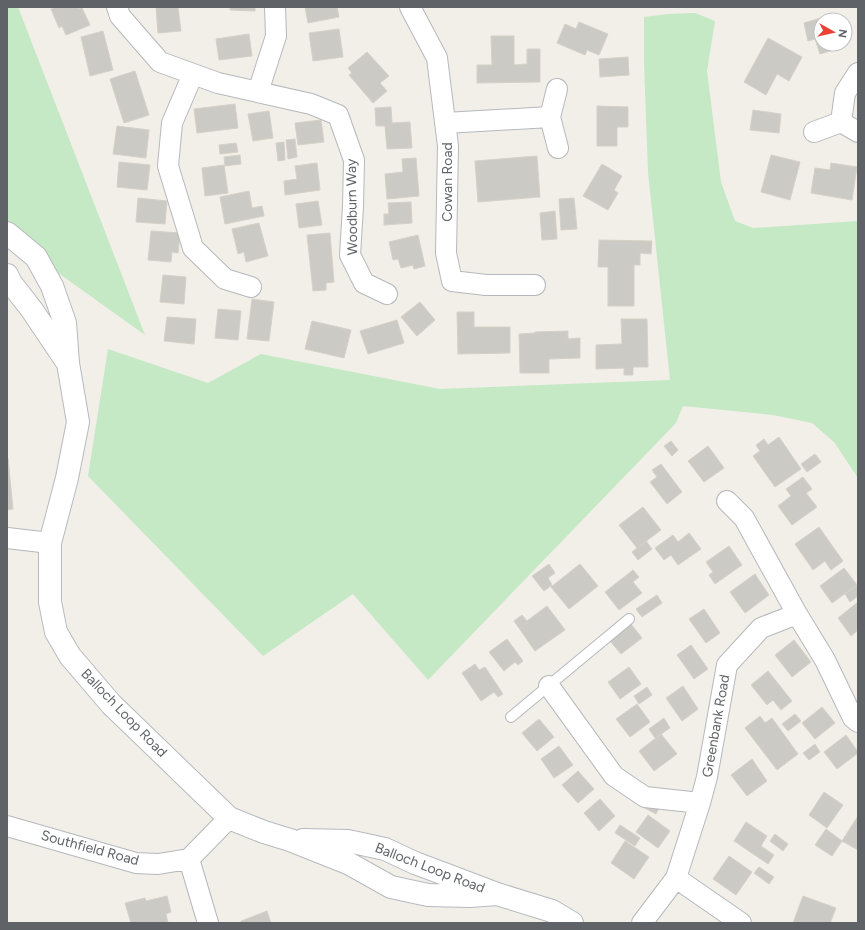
<svg xmlns="http://www.w3.org/2000/svg" width="865" height="930" viewBox="0 0 865 930" font-family="Figtree,sans-serif">
	<style>
		.green { fill: #c5e8c5 }
		.building { fill: #cccac5; stroke: #d6d1c6 }
		.lines { fill: none; stroke-linecap: round; stroke-linejoin: round }
		.lane-casing { stroke: #b5b8bc; stroke-width: 12 }
		.street-casing { stroke: #b5b8bc; stroke-width: 22 }
		.secondary-casing { stroke: #b6babf; stroke-width: 24 }
		.lane { stroke: #fff; stroke-width: 10 }
		.street { stroke: #fff; stroke-width: 20 }
		.secondary { stroke: #fff; stroke-width: 22 }
		.labels { text-anchor: middle; dominant-baseline: central; stroke-width: 3; stroke-linejoin: round; paint-order: stroke }
		.street-label { font-size: 14px; fill: #5f6368; stroke: #fff }
	</style>
	<rect width="100%" height="100%" fill="#f1efe8"/>
	<path class="green" d="M7,7H18L145,335L36,257L7,239Z
		M695,13L715,21L707,71L721,182L735,221L753,228L858,221V478L834,442L812,423L773,415L683,406L676,423L428,680L353,594L263,656L88,476L108,349L208,383L261,354L440,389L670,380L648,172L644,62V17L668,14Z"/>
	<path class="building" d="M57,7H78V9L82,8L90,25L66,35L62,26L59,28L51,9Z
		M156,7H178L181,31L158,33Z
		M230,7H255V11L230,10Z
		M305,7H337L339,17L308,23Z
		M834,14L836,20H821V44H843L844,47L820,54L815,39L808,41L804,23Z
		M579,22L608,34L599,55L587,50L585,55L557,43L565,24L576,29Z
		M339,29L343,57L313,61L309,33Z
		M103,31L113,70L90,76L81,37Z
		M249,34L252,56L219,60L216,39Z
		M491,36H514V65L527,64V49H540V82L477,83V65H492Z
		M768,38L802,57L789,81L777,74L766,95L744,82Z
		M367,52L389,76L380,83L387,91L373,103L349,75L352,73L348,68Z
		M628,57L629,75L600,77L599,59Z
		M135,71L149,115L124,123L110,79Z
		M235,104L238,128L197,133L194,109Z
		M597,106L628,107V127H617V146H597Z
		M391,107L392,123L410,122L412,148L387,149L385,126H376L375,108Z
		M753,110L781,114L779,133L750,130Z
		M269,111L273,138L253,141L248,114Z
		M321,120L324,142L298,145L295,123Z
		M117,126L149,130L146,158L113,154Z
		M295,139L297,157L288,159L286,140Z
		M284,142L285,160L278,161L276,143Z
		M236,143L238,152L220,154L219,145Z
		M240,155L241,164L225,166L224,157Z
		M771,155L800,162L790,200L761,192Z
		M537,156L540,197L478,202L475,161Z
		M416,158L419,196L387,199L385,174L403,172L402,159Z
		M119,162L150,165L147,190L117,187Z
		M317,163L320,190L285,195L284,181L297,179L295,166Z
		M831,163L857,167L852,200L811,193L815,168L830,170Z
		M602,164L622,176L614,190L618,193L608,210L583,196Z
		M224,165L228,193L205,196L202,168Z
		M249,191L252,208L262,206L264,216L225,224L220,197Z
		M138,198L167,201L165,224L136,222Z
		M574,198L577,229L561,230L559,199Z
		M318,201L322,225L299,228L296,204Z
		M411,202L412,223L384,225V214H389L388,203Z
		M555,211L557,239L542,240L540,213Z
		M259,223L268,256L246,262L244,252L238,254L232,229Z
		M151,231L180,233L178,253L172,252L171,262L148,260Z
		M330,233L334,282L326,283V290L313,291L307,235Z
		M418,235L425,266L414,269L413,265L401,268L398,259L393,260L389,242Z
		M599,240L652,241L651,254L640,253V265H634V306H608V267H598Z
		M163,275L186,277L184,304L160,302Z
		M252,299L274,302L269,341L247,339Z
		M420,302L435,320L417,336L401,317Z
		M218,309L241,311L238,340L215,338Z
		M457,312H474V327H510V353L458,354Z
		M167,317L196,319L194,344L164,341Z
		M621,319H647L648,367H633V375H624V368L596,369V345L622,344Z
		M397,320L404,343L368,354L360,331Z
		M312,321L351,330L344,358L305,349Z
		M568,331V339L580,338V358L549,359V373H520L519,334L535,333V332Z
		M779,437L801,469L775,487L753,456L760,451L756,445L764,439L768,445Z
		M671,441L678,450L672,456L664,446Z
		M708,446L724,468L704,482L688,461Z
		M815,454L821,462L807,472L801,464Z
		M7,458H8L13,509L7,510Z
		M661,464L682,492L667,504L650,482L657,477L652,470Z
		M803,477L812,489L806,493L817,507L792,525L778,506L791,496L786,489Z
		M643,507L661,530L637,548L619,525Z
		M819,527L843,561L831,570L825,561L813,570L795,544Z
		M689,533L701,549L678,565L671,555L664,560L655,548L673,535L678,542Z
		M646,541L652,549L638,560L632,552Z
		M729,546L742,565L715,584L709,575L713,572L706,562Z
		M549,564L555,573L548,578L552,585L544,591L532,576Z
		M580,564L598,586L569,609L551,587Z
		M844,568L857,585L832,603L820,586Z
		M633,570L639,577L633,582L642,593L619,610L605,592Z
		M755,574L769,595L745,613L730,592Z
		M858,584V596L850,602L845,594Z
		M657,595L662,603L642,617L636,609Z
		M858,602V630L851,636L838,618Z
		M547,606L565,630L535,651L514,621L522,615L527,621Z
		M704,609L720,633L706,643L689,619Z
		M631,624L642,638L621,654L610,641Z
		M507,639L523,661L518,665L515,662L504,671L489,652Z
		M794,640L811,662L792,677L775,655Z
		M691,645L708,669L694,679L677,655Z
		M475,664L479,670L485,667L503,694L498,697L494,692L481,701L462,673Z
		M629,667L641,684L620,699L608,682Z
		M768,671L792,701L781,710L773,700L767,705L751,685Z
		M683,686L698,709L682,721L666,698Z
		M647,687L652,695L639,704L634,696Z
		M637,704L650,722L630,737L616,719Z
		M822,707L835,723L815,739L802,723Z
		M795,714L801,721L788,731L782,724Z
		M760,716L765,723L772,718L798,754L777,770L745,728Z
		M664,718L670,728L655,738L649,729Z
		M539,719L554,737L537,751L522,733Z
		M661,734L677,754L654,771L639,751Z
		M846,735L858,752V753L837,769L824,752Z
		M815,744L820,752L809,760L803,753Z
		M559,746L573,765L554,778L541,759Z
		M752,759L767,781L747,796L731,775Z
		M578,771L594,789L578,803L562,785Z
		M824,792L843,805L827,828L809,815Z
		M600,799L615,816L599,831L584,813Z
		M639,805L660,806L656,814Z
		M648,815L670,831L658,848L636,832Z
		M858,816V850L842,841Z
		M746,822L767,836L761,846L774,855L768,864L734,841Z
		M620,825L640,838L635,846L615,833Z
		M826,829L842,841L832,856L815,845Z
		M775,834L788,844L783,851L770,841Z
		M625,841L649,857L634,879L611,863Z
		M729,856L752,872L736,895L713,879Z
		M759,867L774,877L769,884L754,873Z
		M167,896L171,912L166,914L168,923L171,922V923H131L125,903L145,898L146,901Z
		M803,896L836,908L830,923H793Z
		M267,911L271,923H241V921Z"/>
	<g class="lines">
		<defs>
			<path id="lane" d="M511,717L629,619"/>
			<path id="street" d="M117,7L120,16L160,62L218,83L311,104L338,115L354,160L353,207L350,255L364,283L387,294
				M410,7L437,58L448,146L446,253L452,281L486,285H535
				M193,74L172,123L168,166L193,248L225,279L251,287
				M557,89L550,117L558,148
				M258,92L276,36L275,7
				M841,122L845,93L858,73
				M445,123L550,117
				M814,132L841,122L858,132
				M727,501L744,518L797,614
				M7,538L50,543
				M549,686L614,776L645,797L700,803
				M7,826L136,863L158,864L189,859L229,818
				M189,859L208,923
				M676,878L741,923
				M642,923L676,878L700,803L707,777L727,665L761,628L797,614L825,660L853,718L858,722"/>
			<path id="secondary" d="M7,233L36,257L52,286L65,323L68,363L78,422L67,478L50,543V602L56,632L70,656L111,704L229,818L264,832L290,840L348,863L391,887L428,895L470,896L497,894
				M7,275L11,283L32,310L67,362
				M303,840L348,841L385,849L415,863L447,875L497,894L552,911L572,923"/>
		</defs>
		<use href="#lane" class="lane-casing"/>
		<use href="#street" class="street-casing"/>
		<use href="#secondary" class="secondary-casing"/>
		<use href="#lane" class="lane"/>
		<use href="#street" class="street"/>
		<use href="#secondary" class="secondary"/>
	</g>
	<g class="labels">
		<g class="street-label">
			<text transform="translate(447 182) rotate(-90)">Cowan Road</text>
			<text transform="translate(352 207) rotate(-91)">Woodburn Way</text>
			<text transform="translate(124 713) rotate(46)">Balloch Loop Road</text>
			<text transform="translate(716 726) rotate(-80)">Greenbank Road</text>
			<text transform="translate(90 848) rotate(15)">Southfield Road</text>
			<text transform="translate(430 868) rotate(21)">Balloch Loop Road</text>
		</g>
	</g>
	<rect width="865" height="930" fill="none" stroke="#5f6368" stroke-width="16"/>
	<g transform="translate(833 32) rotate(98)"><circle r="19" fill="#ffffff" stroke="#bfc1c3"/>
	<path d="M0-3L7 15L0 10L-7 15Z" fill="#ea4335"/>
	<text y="-6" font-size="11" font-weight="bold" text-anchor="middle" fill="#5f6368">N</text>
	</g>
</svg>
